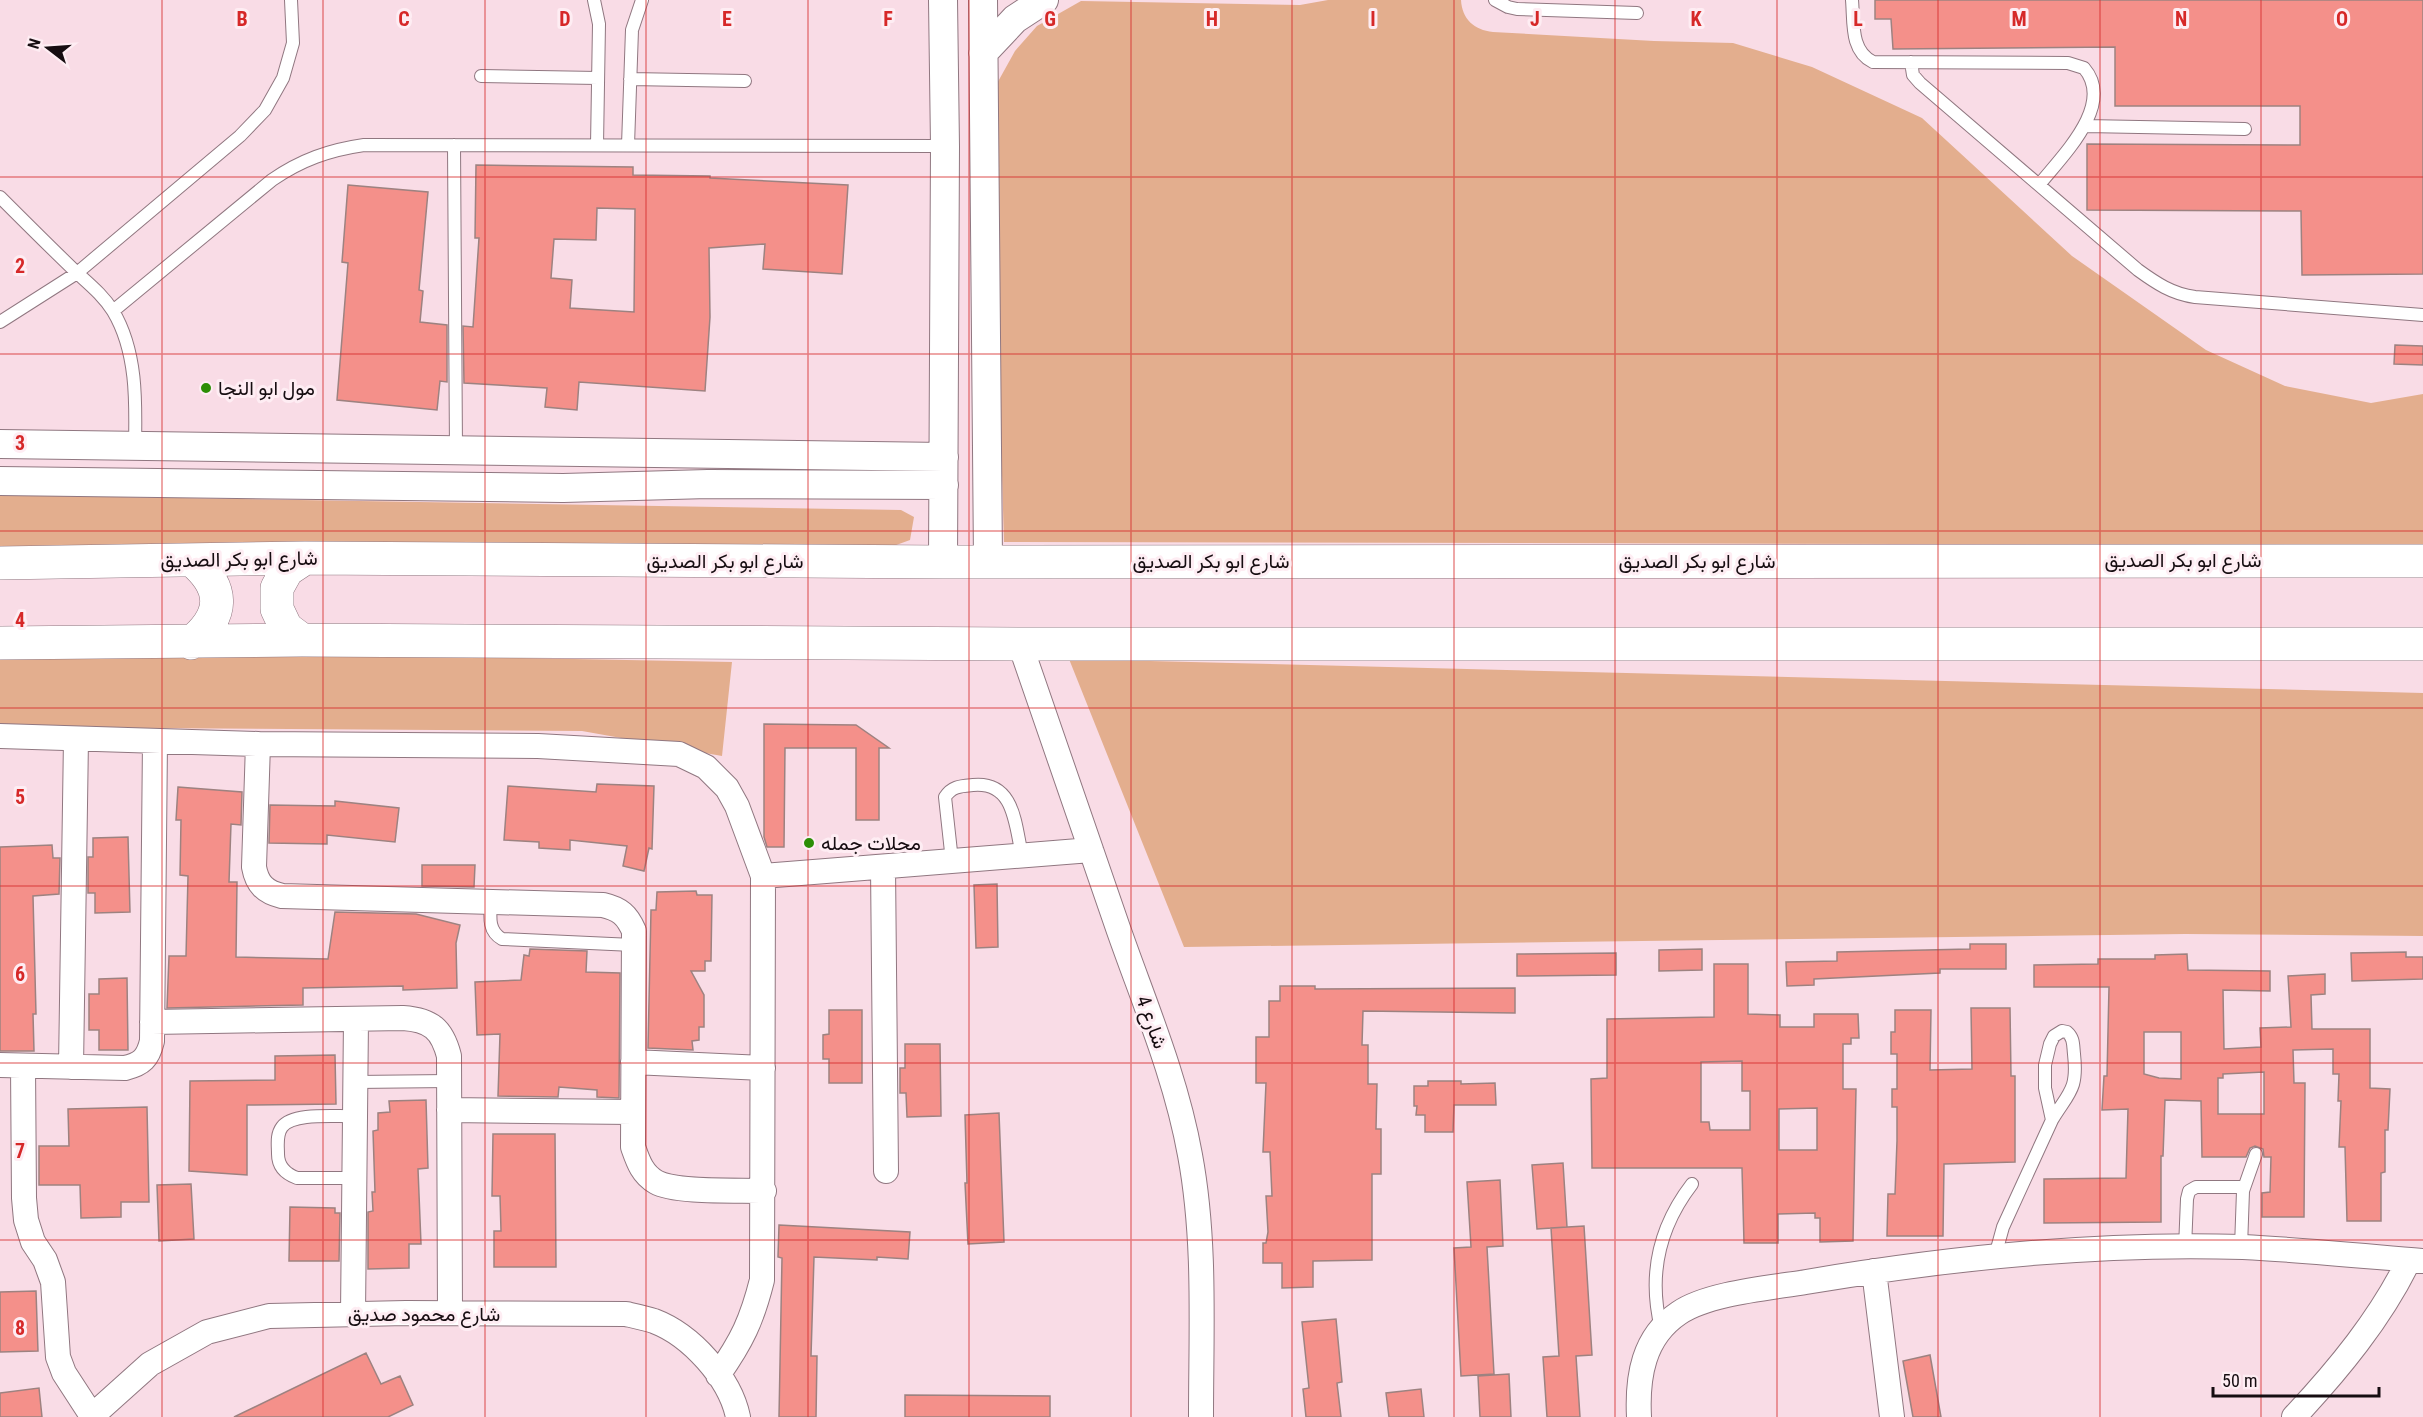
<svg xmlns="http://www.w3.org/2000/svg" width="2423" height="1417" viewBox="0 0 2423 1417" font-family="'Roboto Condensed',Vazirmatn,sans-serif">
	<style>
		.green { fill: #e3ae8e }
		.building { fill: #f4908a; stroke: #9d8280; stroke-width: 1.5; fill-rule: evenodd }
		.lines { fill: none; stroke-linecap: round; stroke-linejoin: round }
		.service-casing { stroke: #907780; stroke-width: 14 }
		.minor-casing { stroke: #907780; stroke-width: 26 }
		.tertiary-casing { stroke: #907780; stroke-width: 30 }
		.secondary-casing { stroke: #907780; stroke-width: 34 }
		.service { stroke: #fff; stroke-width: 12 }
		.minor { stroke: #fff; stroke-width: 24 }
		.tertiary { stroke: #fff; stroke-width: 28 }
		.secondary { stroke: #fff; stroke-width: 33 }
		.grid { fill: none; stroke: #d62828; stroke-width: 1.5; stroke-opacity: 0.55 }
		.poi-dot { fill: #2c8e05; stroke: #feedf3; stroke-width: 2 }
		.labels { text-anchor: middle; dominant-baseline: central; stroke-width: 6; stroke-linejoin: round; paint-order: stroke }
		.poi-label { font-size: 20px; fill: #160d11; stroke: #feedf3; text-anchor: start }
		.street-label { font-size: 20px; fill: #160d11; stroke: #feedf3 }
		.grid-label { font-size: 20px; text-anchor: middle; font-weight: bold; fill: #d62828; stroke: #feedf3; stroke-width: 6; stroke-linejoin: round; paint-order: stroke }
	</style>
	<rect width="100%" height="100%" fill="#f9dce6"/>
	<path class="green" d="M1328,0H1461C1462,19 1474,30 1493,32L1654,41L1733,43L1812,67L1922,118L2072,256L2206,350L2285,386L2371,403L2423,394V545L1004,542L992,139L995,87L1015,51L1037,26L1081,1L1300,5Z
		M0,495L901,510L914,517L910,540L888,548L0,550Z
		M318,654L732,662L722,756L582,731L0,727V657Z
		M1069,659L2423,693V936L2185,934L1184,947Z"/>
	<path class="building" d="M1875,0H2423V274L2302,275L2301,211L2087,210V144L2300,145V106H2115V47L1893,49L1891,19H1875Z
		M476,165L633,167V175L710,176V178L848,185L842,274L763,269L765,244L709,248L710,317L705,391L579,382L577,410L545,407L547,388L464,383L463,326L473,327L479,238H475ZM597,208L635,209L634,312L570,308L572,280L551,278L554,239L596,240Z
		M348,185L428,192L419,290L423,291L420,322L447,325V382L440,381L437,410L337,400L348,263L342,262Z
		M2395,345L2423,346V365L2394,364Z
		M764,724L856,725L889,748H879V820H856V748H785L784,847H767L764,837Z
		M597,784L654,786L652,849L649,848L644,871L623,866L627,846L570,840V850L539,848V842L504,840L508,786L596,792Z
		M178,787L242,792L241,825L231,824L229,882H237L236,957L328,959L335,912L416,914L460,925L456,943L457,988L403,990V986L303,988V1005L167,1008L169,956H186L188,876L180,875L181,820H176Z
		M335,801L399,808L395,842L327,835V844L269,843L270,805L335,806Z
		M128,837L130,912L95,913V893H88V857H93V838Z
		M52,845L53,858H60L59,894L33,896L36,1014H33L34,1051H0V847Z
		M422,865H475L474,887L422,886Z
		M997,884L998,947L976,948L974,885Z
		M696,891L697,895H712L711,961H705V971H691L704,995V1027H699V1040L692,1041L693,1050L648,1048L651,910H656L657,892Z
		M1970,944H2006V969H1940V973L1814,979V985L1787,986L1786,962L1837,961V952L1970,949Z
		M530,949L587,951L586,972L620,973L619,1098L597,1097V1090L559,1087L558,1097L498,1096L500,1034L477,1035L475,982L521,980L524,955L529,956Z
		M1702,949V970L1659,971V950Z
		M2406,952V957H2423V979L2352,981L2351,953Z
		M1616,953V975L1517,976V954Z
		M2187,954L2188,970L2270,971V991L2223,990L2224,1049L2261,1047L2260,1028L2291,1027L2288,976L2325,974V994L2311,995L2312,1029H2370V1088L2390,1089L2388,1130H2385V1172L2381,1173V1221H2347L2345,1147H2339L2341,1101H2338L2339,1074H2333V1049L2293,1050L2294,1083H2305L2304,1217H2262V1193L2270,1192L2271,1157H2264L2263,1149L2255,1146L2250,1148L2246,1157H2202L2201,1101L2165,1100L2163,1156H2161V1222L2044,1223V1179L2126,1178L2128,1109L2102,1110L2104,1076H2107L2109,987H2034V965L2098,964V959H2155V955ZM2144,1032H2181V1079L2159,1078L2144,1074ZM2264,1072V1114H2218V1078H2223V1074Z
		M1714,964H1748V1014L1780,1015V1027H1814V1014H1858L1859,1038H1851V1044H1843V1089H1856L1853,1241L1820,1242V1218H1815V1213L1778,1214V1243H1744L1742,1168H1592L1591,1079L1607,1078V1019L1714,1017ZM1742,1061V1091H1750V1130H1710L1709,1122H1701V1062ZM1817,1108V1150H1779V1109Z
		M127,978L128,1050H99V1030H89V994H99V979Z
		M1280,986H1315V989L1515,988V1013L1363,1011L1362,1045H1368V1084H1377L1376,1129H1381V1174H1372V1260L1313,1261V1287L1282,1288V1263H1263V1243H1266L1268,1232L1266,1196H1272L1270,1152H1263L1266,1083H1256V1037H1269V1001H1280Z
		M1971,1008H2010L2011,1076H2015V1162L1944,1164L1943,1236H1887L1888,1194H1895L1897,1141V1107H1892V1089H1897V1054H1891V1032H1895V1010H1931L1930,1070L1972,1069Z
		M829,1010H862V1083H829V1059H823V1035L829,1034Z
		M905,1044H940L941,1116L907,1117L906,1093H900V1068H905Z
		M335,1055L336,1104L247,1105V1175L189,1171L190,1081L275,1080V1056Z
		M1428,1081H1461V1084L1495,1083L1496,1105H1454L1453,1132H1425V1115H1416L1417,1106H1414V1086H1428Z
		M426,1100L428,1168L418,1169L421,1244H409V1268L368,1269V1212L373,1211L372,1192H375L373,1131L378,1130V1113L390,1112L389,1101Z
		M147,1107L149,1202H121V1217L81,1218L80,1185H39V1146H69L68,1109Z
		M999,1113L1004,1242L968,1244L965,1183H967L965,1115Z
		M493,1134H555L556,1267H494V1231H501L500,1196H492Z
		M1563,1163L1567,1227L1537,1229L1532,1165Z
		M1500,1180L1503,1246L1487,1247L1494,1374L1461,1376L1454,1248L1471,1247L1467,1182Z
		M191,1184L194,1239L159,1241L157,1185Z
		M290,1207L335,1208V1213H340L339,1261H289Z
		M779,1225L910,1232L908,1259L877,1257V1260L814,1257L811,1356H817L816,1417H779L782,1258L778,1257Z
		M1584,1226L1592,1355L1576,1356L1580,1417H1547L1543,1357L1559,1356L1551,1228Z
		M36,1291L38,1351L0,1352V1292Z
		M1336,1319L1342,1382L1337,1383L1341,1417H1306L1303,1389L1309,1388L1302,1322Z
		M366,1353L381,1384L400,1376L413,1405L388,1417H234Z
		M1930,1355L1941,1417H1913L1903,1361Z
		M1509,1374L1511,1417H1480L1478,1376Z
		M39,1388L42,1417H0V1393Z
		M1421,1389L1424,1417H1389L1386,1393Z
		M905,1395L1050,1396V1417H905Z"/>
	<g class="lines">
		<defs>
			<path id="service" d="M594,0L599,24L597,145
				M1495,0L1508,7L1517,9L1637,13
				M1852,0C1854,22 1850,51 1873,62L2068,63L2084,68C2116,105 2061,157 2039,185
				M1911,62L1913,75L1920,83L2138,270C2156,283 2172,294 2195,297L2423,315
				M481,76L598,78
				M630,79L745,81
				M2086,126L2245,129
				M454,145L456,450
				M628,145L632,30L642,0
				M0,197C25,222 50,247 75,271C89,284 103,295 113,311C137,351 136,401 135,446
				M113,311L272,180C301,160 329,150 364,145L945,146
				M0,322L77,273L240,136L265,110L283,78L293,43L291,0
				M952,861L945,797C952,786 961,786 973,785C1015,781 1015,825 1022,855
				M491,902C490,917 488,931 502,939L633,945
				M355,1082L449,1081
				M354,1178H297C286,1174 278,1167 278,1154C278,1145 276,1135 282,1127C293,1112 337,1117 355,1116
				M2241,1247L2243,1191L2256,1154
				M2185,1248L2187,1199L2189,1191L2196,1187H2243
				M1995,1256L2003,1227L2052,1120L2045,1088V1065L2050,1044L2054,1036L2062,1031L2067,1032C2074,1038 2073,1045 2074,1054C2078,1090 2069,1092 2052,1120
				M1661,1328C1648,1275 1659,1227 1692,1184"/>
			<path id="minor" d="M1020,644C1053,739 1085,835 1119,931C1145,1005 1176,1077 1190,1155C1206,1241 1201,1330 1201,1417
				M0,736L258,744L538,746L679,754L706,767L727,788L737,806L763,876L762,1280C752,1320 742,1341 718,1375
				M258,744L254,867C257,884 265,892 282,896L603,905C620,909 627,915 634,931L633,1147C638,1161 642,1174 656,1182C675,1193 739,1190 764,1191
				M883,867L886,1171
				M763,876L1091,850
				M152,1022L403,1018C431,1020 442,1029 449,1056L450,1313
				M633,1062L763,1068
				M0,1065L125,1068C142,1064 148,1058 152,1041L155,741
				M23,1066L24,1198L26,1220L33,1242L45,1260L53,1282L58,1357L64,1373L92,1416
				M71,1067L76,739
				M449,1110L633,1112
				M1874,1271L1892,1417
				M353,1314L356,1019
				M91,1417L150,1364L207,1332L269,1316L406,1313L626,1314C635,1316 645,1318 654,1321C691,1335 730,1378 738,1417
				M1639,1417C1637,1377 1643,1337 1679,1313C1708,1293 1770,1288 1806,1282C1949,1258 2096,1242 2243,1247C2303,1250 2363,1256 2423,1261
				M2294,1417C2338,1370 2381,1318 2409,1260"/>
			<path id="tertiary" d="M983,0L988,561
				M983,53L1015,19L1044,0
				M0,444L944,457
				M0,481L563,488L708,484L944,485
				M943,562L945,146L943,0"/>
			<path id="secondary" d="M0,563L305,558L943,562L2423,561
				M302,640L286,628L277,609V588L287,570L305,558
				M0,643L302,640L1020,644H2423
				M191,643C225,615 225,588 192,560"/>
		</defs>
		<use href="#service" class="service-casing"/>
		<use href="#minor" class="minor-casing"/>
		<use href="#tertiary" class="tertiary-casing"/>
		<use href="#secondary" class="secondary-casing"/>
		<use href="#service" class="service"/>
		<use href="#minor" class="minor"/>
		<use href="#tertiary" class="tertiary"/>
		<use href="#secondary" class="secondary"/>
	</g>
	<path class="grid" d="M162,0V1417M323,0V1417M485,0V1417M646,0V1417M808,0V1417M969,0V1417M1131,0V1417M1292,0V1417M1454,0V1417M1615,0V1417M1777,0V1417M1938,0V1417M2100,0V1417M2261,0V1417M0,177H2423M0,354H2423M0,531H2423M0,708H2423M0,886H2423M0,1063H2423M0,1240H2423"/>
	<g class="poi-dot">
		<circle cx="206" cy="388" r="6"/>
		<circle cx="809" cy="843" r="6"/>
	</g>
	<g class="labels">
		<g class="poi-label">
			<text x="218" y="388">مول ابو النجا</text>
			<text x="821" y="843">محلات جمله</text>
		</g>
		<g class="street-label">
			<text transform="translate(239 559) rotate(-1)">شارع ابو بكر الصديق</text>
			<text x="2183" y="560">شارع ابو بكر الصديق</text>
			<text x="725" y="561">شارع ابو بكر الصديق</text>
			<text x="1211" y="561">شارع ابو بكر الصديق</text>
			<text x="1697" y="561">شارع ابو بكر الصديق</text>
			<text transform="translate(1152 1022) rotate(70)">شارع 4</text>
			<text x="424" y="1314">شارع محمود صديق</text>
		</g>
	</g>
	<g class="grid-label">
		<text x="242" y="26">B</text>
		<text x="404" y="26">C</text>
		<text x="565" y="26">D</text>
		<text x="727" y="26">E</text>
		<text x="888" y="26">F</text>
		<text x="1050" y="26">G</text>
		<text x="1212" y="26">H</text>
		<text x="1373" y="26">I</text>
		<text x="1535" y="26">J</text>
		<text x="1696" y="26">K</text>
		<text x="1858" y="26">L</text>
		<text x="2019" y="26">M</text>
		<text x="2181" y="26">N</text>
		<text x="2342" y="26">O</text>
		<text x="20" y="273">2</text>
		<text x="20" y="450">3</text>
		<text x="20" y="627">4</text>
		<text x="20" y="804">5</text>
		<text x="20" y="981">6</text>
		<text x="20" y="1158">7</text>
		<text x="20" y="1335">8</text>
	</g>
	<g transform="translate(48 48) rotate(287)" stroke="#feedf3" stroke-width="4.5" paint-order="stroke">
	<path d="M0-4.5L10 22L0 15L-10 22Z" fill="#160d11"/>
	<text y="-9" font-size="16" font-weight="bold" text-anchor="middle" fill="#160d11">N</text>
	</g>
	<path d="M2213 1387v9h166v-9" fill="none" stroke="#160d11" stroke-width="3"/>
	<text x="2222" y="1387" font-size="18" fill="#160d11" stroke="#feedf3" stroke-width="4.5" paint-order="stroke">50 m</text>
</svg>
